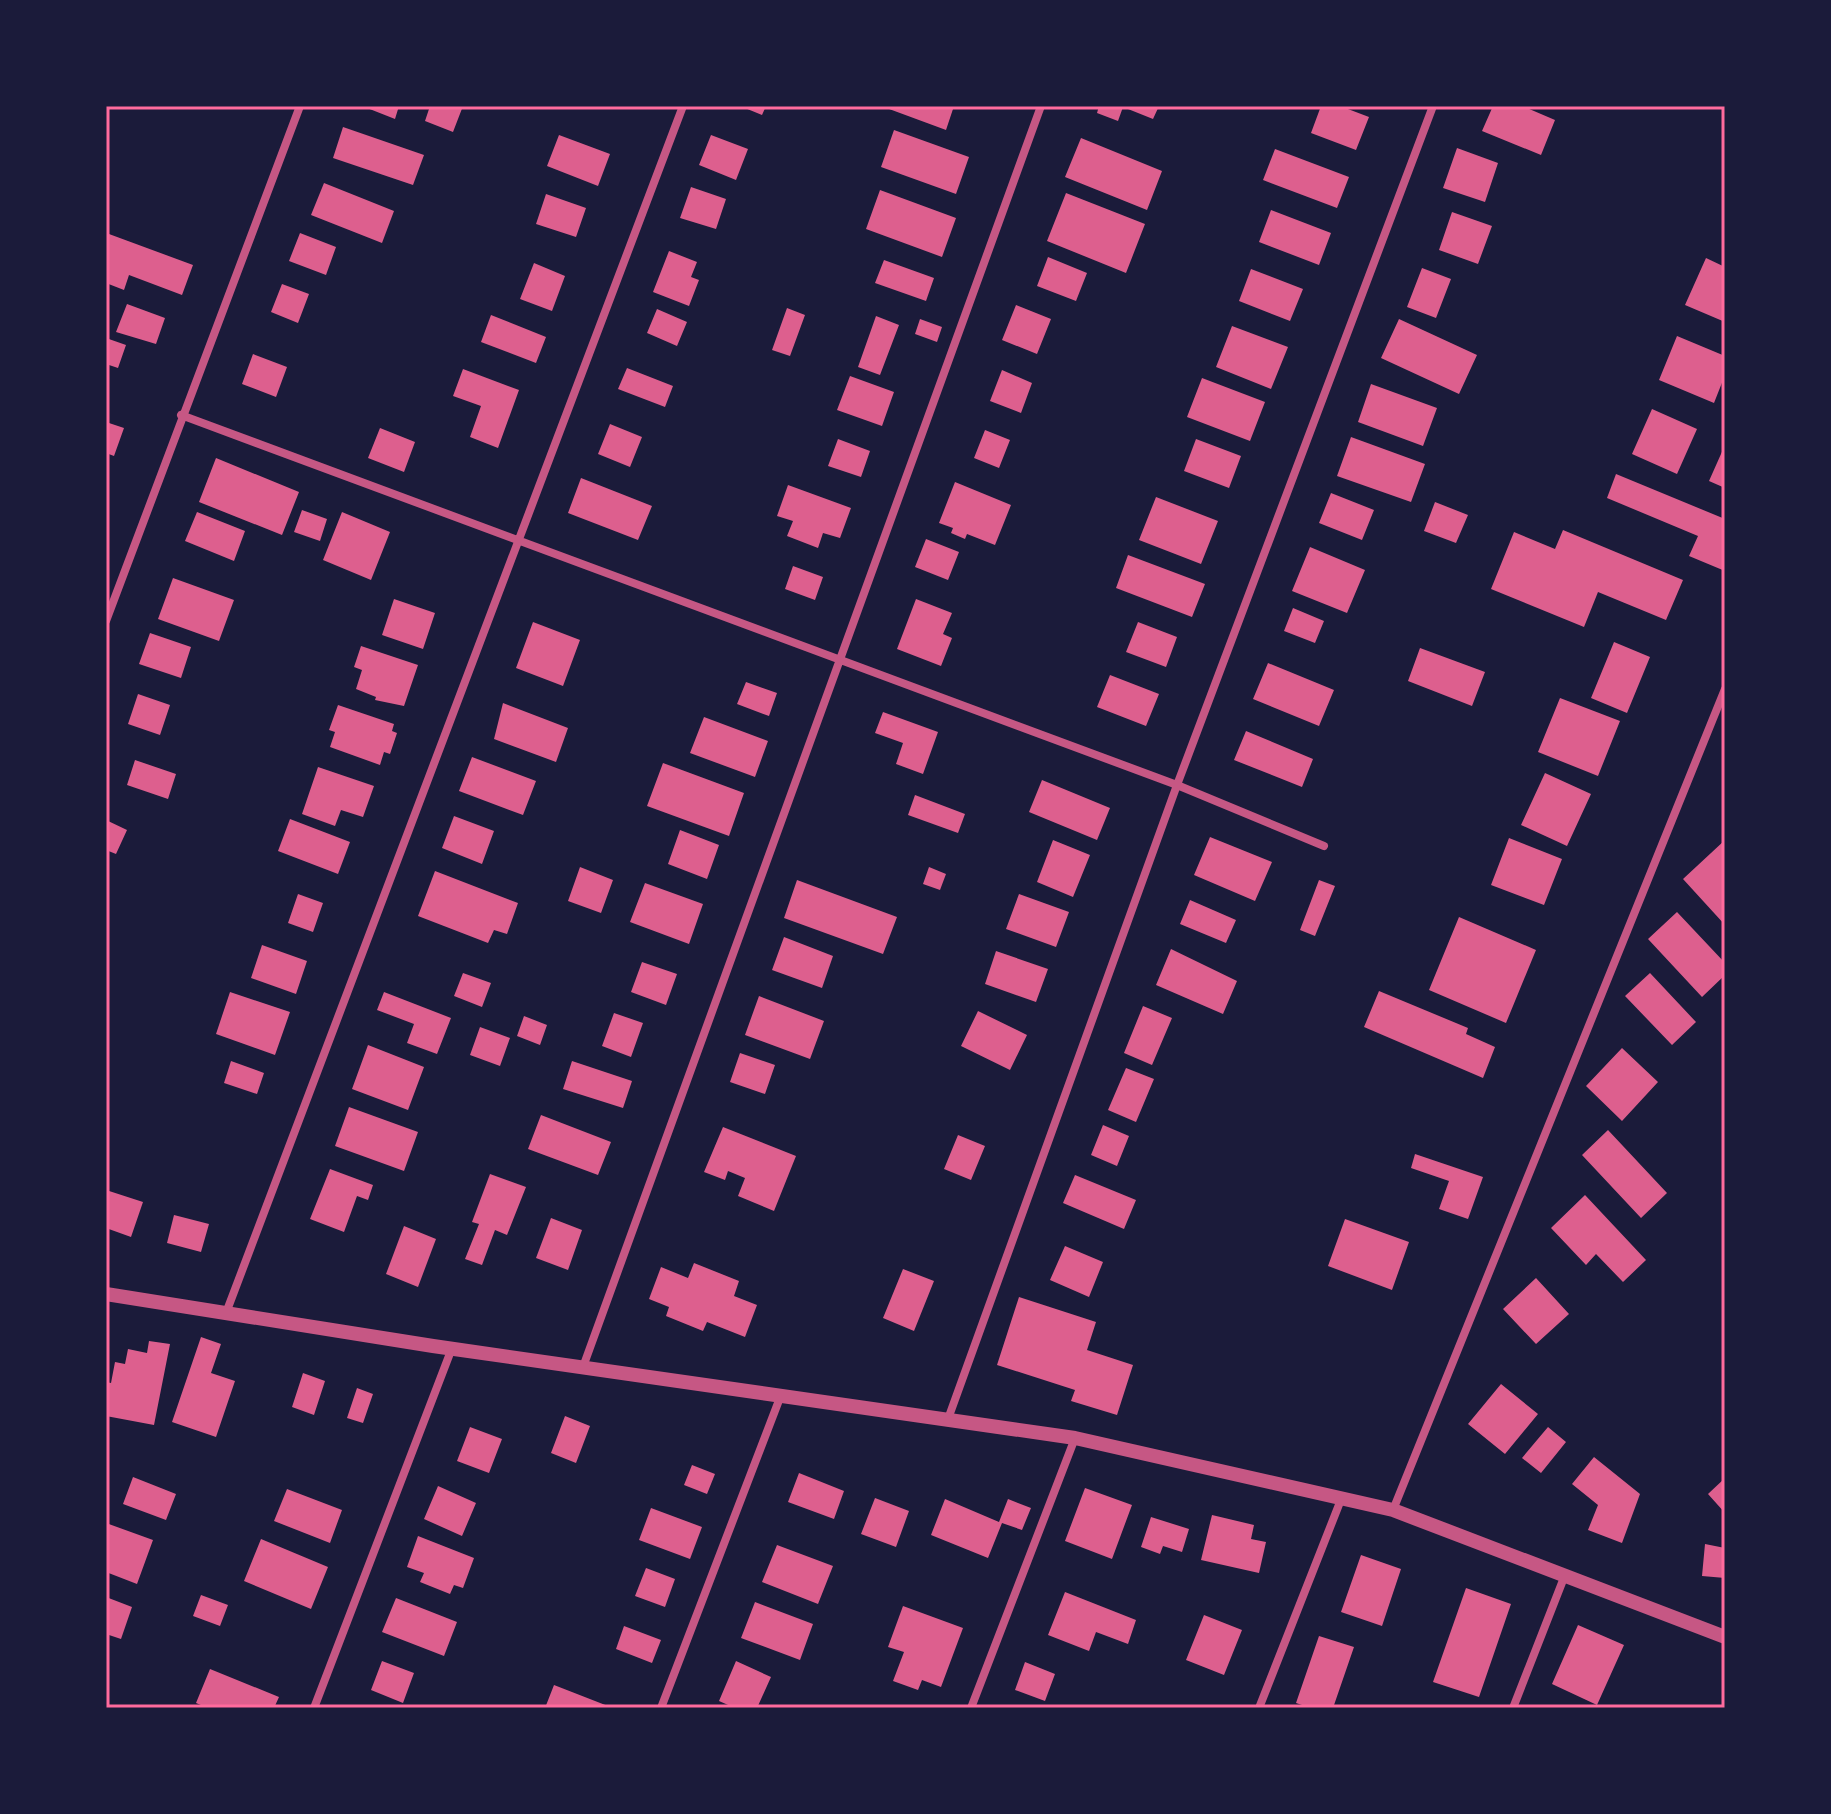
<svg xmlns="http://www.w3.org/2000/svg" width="1831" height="1814" viewBox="0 0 1831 1814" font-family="Arial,sans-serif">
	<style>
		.building { fill: #dd5f8e }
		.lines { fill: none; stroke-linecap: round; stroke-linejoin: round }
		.minor { stroke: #c65784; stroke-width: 8 }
		.tertiary { stroke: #c65784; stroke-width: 14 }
		.neatline { fill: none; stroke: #ff6b9d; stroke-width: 3 }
	</style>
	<rect width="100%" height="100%" fill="#1b1b3a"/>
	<path class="building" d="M362,106H399L395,119Z
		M430,106H463L453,132L425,121Z
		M740,106H766L762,115Z
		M881,106H954L946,130Z
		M1099,106H1159L1153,119L1123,107L1118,121L1097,113Z
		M1321,106H1340L1369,117L1356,150L1311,133Z
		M1493,106H1522L1555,120L1541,155L1482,131Z
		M343,127L424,155L413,185L333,158Z
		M894,130L969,157L956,194L881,167Z
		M559,135L610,154L598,186L547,166Z
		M711,135L748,149L736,180L699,165Z
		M1081,138L1162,171L1147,210L1065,177Z
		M1457,148L1498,163L1485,202L1443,188Z
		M1275,149L1349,177L1337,208L1263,180Z
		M324,183L394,211L382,243L311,215Z
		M691,187L726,199L716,229L680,218Z
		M880,190L956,218L942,257L866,229Z
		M1066,193L1145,224L1126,273L1047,241Z
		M546,194L586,208L576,237L536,224Z
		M1271,210L1331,233L1319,265L1259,242Z
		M1452,212L1492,226L1478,264L1439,250Z
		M300,233L336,247L326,275L289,261Z
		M109,234L193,265L182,295L129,275L124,290L106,283Z
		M669,251L697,262L691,277L699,280L689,306L653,292Z
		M1048,257L1087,273L1076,301L1037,286Z
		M1706,258L1725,267V322L1685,305Z
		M884,260L934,278L926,301L875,283Z
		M534,263L565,276L552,311L520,299Z
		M1422,268L1451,279L1436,318L1407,307Z
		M1251,269L1303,289L1290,321L1239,301Z
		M282,284L309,294L298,323L271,312Z
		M127,304L165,318L156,344L116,332Z
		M1016,305L1051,319L1037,354L1002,340Z
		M787,308L805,315L790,356L772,350Z
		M657,309L687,322L677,346L647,333Z
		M491,315L546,337L536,363L481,342Z
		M876,316L899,325L880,375L858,367Z
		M920,319L942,327L937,342L915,334Z
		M1399,319L1477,355L1459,394L1381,358Z
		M1232,326L1288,347L1271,389L1216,367Z
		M1677,336L1725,356V375L1714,403L1659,380Z
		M106,338L126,345L118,368L106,364Z
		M253,354L287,367L276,397L242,384Z
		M627,368L673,386L665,407L618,389Z
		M463,369L519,390L498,448L470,437L481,406L453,396Z
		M1002,370L1032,383L1021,413L990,401Z
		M850,376L894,392L882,426L837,410Z
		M1202,378L1265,402L1250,441L1187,417Z
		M1371,384L1437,408L1423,446L1358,422Z
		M1652,409L1697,429L1677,474L1632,454Z
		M106,422L124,428L114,456L106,453Z
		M610,424L642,437L630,467L598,454Z
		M380,428L415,442L404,472L368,458Z
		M985,430L1010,440L999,468L974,458Z
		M1351,437L1425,464L1411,502L1337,476Z
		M838,439L870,451L861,477L828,466Z
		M1196,439L1241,456L1229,488L1184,471Z
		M1725,445V488L1709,481Z
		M216,458L299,492L282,535L199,502Z
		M1616,474L1725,519V571L1689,556L1698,536L1607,498Z
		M581,478L652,506L638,540L568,513Z
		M955,482L1011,505L995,545L967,534L965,539L951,533L953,528L939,523Z
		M788,485L851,508L840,538L823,533L818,548L787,536L793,521L777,516Z
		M1331,493L1374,510L1362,540L1319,523Z
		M1156,497L1218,521L1201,564L1139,540Z
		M1435,502L1468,515L1456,543L1424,531Z
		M302,510L327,519L320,541L294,532Z
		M197,512L245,531L234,561L185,541Z
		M342,512L390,532L371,580L323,560Z
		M1563,530L1683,580L1666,620L1598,592L1584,627L1491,589L1514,532L1555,549Z
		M926,539L959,552L948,580L915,567Z
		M1310,547L1365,570L1347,613L1292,591Z
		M1128,555L1205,584L1192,617L1116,588Z
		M793,566L823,577L815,600L785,589Z
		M173,578L234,600L219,641L158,619Z
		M394,599L435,613L423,649L382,635Z
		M916,599L952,613L943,634L952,638L941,666L897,649Z
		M1293,608L1324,621L1315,643L1284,631Z
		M533,622L580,640L563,686L516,668Z
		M1138,622L1177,637L1166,667L1126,652Z
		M150,633L191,647L181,678L139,664Z
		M1614,642L1650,657L1627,713L1591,698Z
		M361,646L418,665L404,706L375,700L376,697L356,689L362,670L354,667Z
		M1420,648L1485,672L1472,706L1408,681Z
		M1268,663L1334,690L1319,726L1253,699Z
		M1110,675L1159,694L1146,726L1097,707Z
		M746,682L777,693L769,716L737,704Z
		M138,694L170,705L160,735L128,724Z
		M1560,698L1620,721L1598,776L1538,752Z
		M503,703L568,728L556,762L494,739Z
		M338,705L394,724L392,731L397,733L390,754L384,752L380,765L330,747L335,732L329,730Z
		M883,712L938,732L923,774L896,764L903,743L875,733Z
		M704,717L768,741L755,777L690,753Z
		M1246,731L1313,759L1302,787L1234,760Z
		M472,757L536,781L523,815L459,791Z
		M135,760L176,774L168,799L127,785Z
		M663,763L744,793L729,836L647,806Z
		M318,767L374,786L363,817L341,810L335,826L302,814Z
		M1545,773L1591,794L1567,846L1521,825Z
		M1042,780L1110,808L1097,840L1029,812Z
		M915,795L965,814L958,833L908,815Z
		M454,816L494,831L482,864L442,848Z
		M290,819L350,842L338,874L278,851Z
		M106,820L127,830L116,854L106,850Z
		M680,830L719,845L707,879L668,864Z
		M1210,837L1272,862L1255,901L1194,875Z
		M1509,838L1562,859L1544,905L1491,885Z
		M1053,840L1090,855L1073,897L1037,882Z
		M1725,840V925L1683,879Z
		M580,867L613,880L601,913L568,901Z
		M929,867L946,874L940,890L923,884Z
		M435,871L518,903L507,934L494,930L488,943L418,916Z
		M797,880L897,917L883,954L784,918Z
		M1319,880L1335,886L1315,936L1300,930Z
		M645,883L703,904L689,944L630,922Z
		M298,894L323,903L313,932L288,923Z
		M1019,894L1069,912L1056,947L1006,929Z
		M1190,900L1236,920L1226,943L1180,924Z
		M1677,912L1725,963V975L1702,997L1648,939Z
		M1459,917L1536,950L1506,1023L1429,990Z
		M784,937L833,956L822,988L772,970Z
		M262,945L307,961L296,994L251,978Z
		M1171,949L1237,981L1223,1014L1156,985Z
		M996,951L1048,969L1036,1002L985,984Z
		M642,962L677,974L666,1005L631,992Z
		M463,973L491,983L482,1007L454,996Z
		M1650,973L1696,1022L1672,1045L1625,996Z
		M1379,991L1468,1028L1466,1034L1495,1047L1483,1078L1364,1027Z
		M230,992L290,1012L275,1055L216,1034Z
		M384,992L451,1018L437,1054L407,1043L414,1024L377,1010Z
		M759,996L824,1021L810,1059L745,1035Z
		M1143,1006L1172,1018L1152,1065L1124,1053Z
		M978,1011L1027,1035L1010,1070L961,1046Z
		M614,1013L643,1023L631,1057L602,1046Z
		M524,1016L547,1025L540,1045L517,1036Z
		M480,1027L510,1038L500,1066L470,1055Z
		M368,1045L424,1067L408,1110L352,1089Z
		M1622,1048L1658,1082L1622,1121L1586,1086Z
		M740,1053L775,1065L765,1094L730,1082Z
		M231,1061L264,1073L257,1094L224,1083Z
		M572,1061L632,1081L623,1108L563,1089Z
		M1126,1068L1154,1079L1136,1122L1108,1110Z
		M349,1107L418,1132L404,1171L335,1146Z
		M541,1115L611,1142L598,1175L528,1149Z
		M1103,1125L1129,1136L1117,1166L1091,1155Z
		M723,1127L796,1156L774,1211L738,1196L745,1178L728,1171L725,1180L704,1172Z
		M1608,1130L1667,1193L1641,1218L1582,1155Z
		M958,1135L985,1146L971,1180L944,1169Z
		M1415,1154L1483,1177L1468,1219L1439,1209L1449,1181L1411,1168Z
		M330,1169L373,1185L368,1200L357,1196L344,1232L310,1219Z
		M490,1174L526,1187L507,1235L495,1230L482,1265L465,1259L479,1224L472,1222Z
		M1075,1175L1136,1200L1124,1229L1063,1203Z
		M106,1190L143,1202L131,1237L106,1228Z
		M1585,1195L1646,1260L1623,1282L1596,1254L1586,1265L1551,1228Z
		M174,1215L209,1224L201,1252L167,1243Z
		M551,1218L582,1230L568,1270L536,1258Z
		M1345,1219L1409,1242L1392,1290L1328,1266Z
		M404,1226L436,1239L418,1287L386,1274Z
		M1065,1246L1103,1262L1089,1297L1050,1280Z
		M694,1263L739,1281L734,1296L757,1305L745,1337L707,1322L703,1331L666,1316L669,1307L649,1299L661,1267L688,1278Z
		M903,1269L934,1281L914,1331L883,1318Z
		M1536,1278L1569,1314L1536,1344L1503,1309Z
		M1019,1297L1096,1322L1087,1350L1133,1365L1117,1415L1071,1401L1075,1390L997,1365Z
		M201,1337L221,1344L211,1373L235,1381L216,1437L172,1422Z
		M149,1341L170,1344L154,1425L106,1416V1382L111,1383L115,1362L125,1364L128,1349L147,1353Z
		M303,1373L325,1381L314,1415L292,1407Z
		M1501,1384L1538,1414L1505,1454L1468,1424Z
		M357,1388L373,1394L363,1423L347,1418Z
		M565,1416L590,1426L576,1463L551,1453Z
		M470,1427L502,1439L489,1473L457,1461Z
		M1548,1427L1566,1442L1541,1473L1522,1458Z
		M1594,1457L1640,1494L1622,1543L1588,1530L1598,1505L1572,1484Z
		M692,1465L715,1474L707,1494L684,1485Z
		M799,1473L844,1491L834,1519L788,1502Z
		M133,1477L176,1494L166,1520L123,1504Z
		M1725,1478V1513L1708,1494Z
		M438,1486L476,1503L462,1536L424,1519Z
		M1085,1488L1132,1505L1112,1559L1065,1541Z
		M287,1489L342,1510L330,1543L274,1521Z
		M875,1498L909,1511L896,1547L861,1534Z
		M945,1499L999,1522L1008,1499L1031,1508L1022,1530L1002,1523L988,1558L931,1535Z
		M651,1508L702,1527L690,1559L639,1540Z
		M1212,1515L1254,1525L1251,1539L1266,1542L1259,1573L1201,1560Z
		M1151,1517L1189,1529L1182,1552L1163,1546L1160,1554L1141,1547Z
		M106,1523L153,1540L137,1584L106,1572Z
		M418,1536L474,1558L463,1588L454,1585L450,1594L420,1582L424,1573L407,1567Z
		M261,1539L328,1567L311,1609L244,1581Z
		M1705,1544L1725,1548V1578L1702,1576Z
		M777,1545L833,1566L818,1604L762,1582Z
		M1361,1555L1401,1569L1382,1626L1341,1612Z
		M646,1568L675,1579L665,1607L635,1596Z
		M1466,1588L1511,1604L1479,1697L1433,1682Z
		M1065,1592L1136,1620L1128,1644L1096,1632L1089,1651L1048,1635Z
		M201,1595L228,1605L220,1626L193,1616Z
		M106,1597L132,1607L121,1639L106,1634Z
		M396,1598L457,1622L444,1656L382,1632Z
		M755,1602L813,1624L800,1660L741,1638Z
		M903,1606L963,1628L941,1687L922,1680L918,1690L893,1681L904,1652L888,1647Z
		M1204,1615L1242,1630L1224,1675L1186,1660Z
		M1578,1625L1624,1645L1597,1705L1552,1684Z
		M624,1626L661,1640L652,1663L616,1649Z
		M1319,1636L1354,1647L1333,1708H1311L1296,1703Z
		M382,1661L414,1673L403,1703L371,1690Z
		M736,1661L771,1677L757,1708H735L719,1701Z
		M1025,1662L1055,1674L1045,1701L1015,1690Z
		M210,1669L279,1697L274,1708H208L196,1703Z
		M554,1685L613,1708H545Z"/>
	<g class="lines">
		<path class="minor" d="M181,415L1177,785L1324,846
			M106,621L300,106
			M226,1313L683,106
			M583,1367L1041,106
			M948,1419L1177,785L1433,106
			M1393,1510L1725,689
			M314,1708L452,1348
			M661,1708L781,1395
			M971,1708L1075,1438
			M1259,1708L1342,1497
			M1513,1708L1565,1575"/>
		<path class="tertiary" d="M106,1294L433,1346L1075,1438L1393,1510L1725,1637"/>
	</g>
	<rect width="1831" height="1814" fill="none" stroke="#1b1b3a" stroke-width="216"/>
	<rect x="108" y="108" width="1615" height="1598" class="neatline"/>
</svg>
